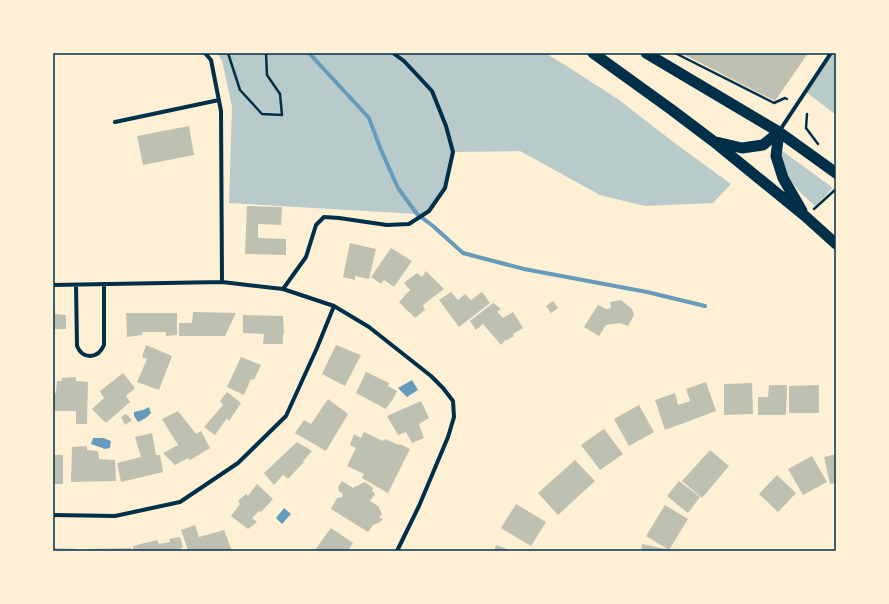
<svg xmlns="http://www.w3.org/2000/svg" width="889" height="604" viewBox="0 0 889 604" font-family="Montserrat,sans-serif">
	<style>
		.green { fill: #b9caca }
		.water { fill: #669bbc }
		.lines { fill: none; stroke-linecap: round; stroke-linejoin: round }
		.stream { stroke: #669bbc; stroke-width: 4 }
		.building { fill: #bec0b2 }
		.path { stroke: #003049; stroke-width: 2.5 }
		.minor { stroke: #003049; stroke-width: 4 }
		.trunk { stroke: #003049; stroke-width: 11 }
		.neatline { fill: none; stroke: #003049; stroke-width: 1.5 }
	</style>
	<rect width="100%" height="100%" fill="#fdf0d5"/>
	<path class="green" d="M217,53H545L565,65L619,100L676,144L731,184L713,203L645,206L600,195L520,151L454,152L445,188L429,211L421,216L417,214L229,203L232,107L222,61Z
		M831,53H836V115L806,92Z
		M781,150L833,188L815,206C799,191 780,175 781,150Z"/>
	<path class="water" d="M412,380L418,390L407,397L398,388Z
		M149,407L151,413L146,418L138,422L134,416V412L143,410Z
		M93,438H103L111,441L110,448L105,449L91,444Z
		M284,508L291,514L282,524L276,518Z"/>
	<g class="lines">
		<path class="stream" d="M309,53L369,118L381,150L398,188L417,214L433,226L463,253L524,269L647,292L705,306"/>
	</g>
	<path class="building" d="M681,53H808L775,101Z
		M189,126L194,155L143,165L137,136Z
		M247,206L282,207L281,225L258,224V238L286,239V255L245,254Z
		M350,243L376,249L369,279L355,276V280L343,277Z
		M391,248L412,261L394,287L384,280L381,284L371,277Z
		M426,271L444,289L423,305L425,310L415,318L399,302L410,290L404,283L417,273L422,277Z
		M451,292L458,300L465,294L471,300L482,292L490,303L459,327L439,300Z
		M621,300L632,309L634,315L628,326L620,323L606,325L599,336L584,327L598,305L606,309L611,308L610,302Z
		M553,301L558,308L551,313L546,306Z
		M493,303L501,309L497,312L503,318L513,312L523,328L513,334L514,336L507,340H505L501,345L483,324L476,330L470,321Z
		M53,309H55V314L66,315V329H55V334H53Z
		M193,312L236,313L225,336H179V323H192Z
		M126,313H177V335L166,336V332H143L142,335L127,337Z
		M243,315L283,316L284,334H283V344H263L264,334L243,333Z
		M146,345L172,356L159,390L137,382L147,359L142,357Z
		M336,345L361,355L345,386L322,374Z
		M241,357L261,365L254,380L251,379L244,395L227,387Z
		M366,372L389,383L388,386L397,391L392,401H391L386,409L356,393Z
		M123,373L135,388L126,396L130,402L106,423L92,409L104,398L100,391Z
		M76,377V381L88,382L87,424H76V411H53V392L56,393L57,381H62V378Z
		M706,382L716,411L665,430L655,400L675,393L678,405L690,401L686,389Z
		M752,383L753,414L724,415V384Z
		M769,385H787L786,415H758V397H768Z
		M819,385V413H789V386Z
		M227,392L241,403L229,421L227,418L215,435L204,427L223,405L220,401Z
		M328,399L348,414L326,451L295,433L304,420L311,424Z
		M421,401L429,418L419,424L424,438L412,443L406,432L398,435L387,416Z
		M639,405L654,432L629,446L614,419Z
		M178,411L196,434L201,431L210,448L190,460L188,458L175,465L163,453L178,445L162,419Z
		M126,414L132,420L125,425L121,417Z
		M604,429L623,454L600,470L581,445Z
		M364,432L383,441L385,439L399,445L400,444L410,449L388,493L362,478L364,474L347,466L356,448L350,445L354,434L361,438Z
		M152,433L156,455H160L163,472L121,482L117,463L141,457L135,437Z
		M297,442L312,451L303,461L304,462L288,479L283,475L274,485L264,473Z
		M87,446V450L98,451L99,459L115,460L116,481L71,482L72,447Z
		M710,450L729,466L702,498L682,481Z
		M836,454V483L830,484L824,457Z
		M53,455H63V484H53Z
		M812,456L827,482L803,495L788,469Z
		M575,460L595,481L558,515L538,493Z
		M777,475L796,493L778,512L759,494Z
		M342,481L353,488L356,486H358L360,484L365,482L373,488L372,491L375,494L370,501L378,506L382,514L379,517L383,519L380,522L373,525L368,532L331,509L337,498L342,497L343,494L339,491L338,487Z
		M679,481L700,497L688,513L667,496Z
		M257,484L273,499L261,512L259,511L252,518L257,522L248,529L231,516L240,504L238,501L246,494L248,496Z
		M516,504L546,522L531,546L501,528Z
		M665,505L688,519L669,550L646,536Z
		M195,525L199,537L224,530L232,551H188L181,530Z
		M331,528L353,543L348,551H314Z
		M180,537L183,547L180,549V551H134L133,546L157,540L159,544L170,542L169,539Z
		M642,544L666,549V551H641Z
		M496,545L513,551H494Z
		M53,548L77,549V551H53Z
		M131,548V551H88V549Z"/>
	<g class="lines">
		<path class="path" d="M228,53L240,90L262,114L282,115L280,94L267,75L266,53
			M675,53L774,103L785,98L787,99
			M807,114L806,128L818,144
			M814,209L836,189"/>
		<path class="minor" d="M205,53L211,60L221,111L222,282
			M115,122L219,100
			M780,130L831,53
			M53,285L222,282L283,289L334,306L369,327L431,376L443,388L453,401L454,417L448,437L419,506L397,551
			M76,285L77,346C83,360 98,359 104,345V284
			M283,289L306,257L316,225L324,217L339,218L387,225L409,224L429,211L445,188L453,152L446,126L432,91L404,61L393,53
			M53,515L115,516L180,502L238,463L286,416L317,348L334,306"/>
		<path class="trunk" d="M593,53L672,110L713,141L805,216L836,244
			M646,53L779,132L836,173
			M779,132L776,156L783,178L802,211
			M716,142L742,148L763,145L779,132"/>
	</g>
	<rect width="889" height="604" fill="none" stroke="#fdf0d5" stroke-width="108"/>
	<rect x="54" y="54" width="781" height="496" class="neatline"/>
</svg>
